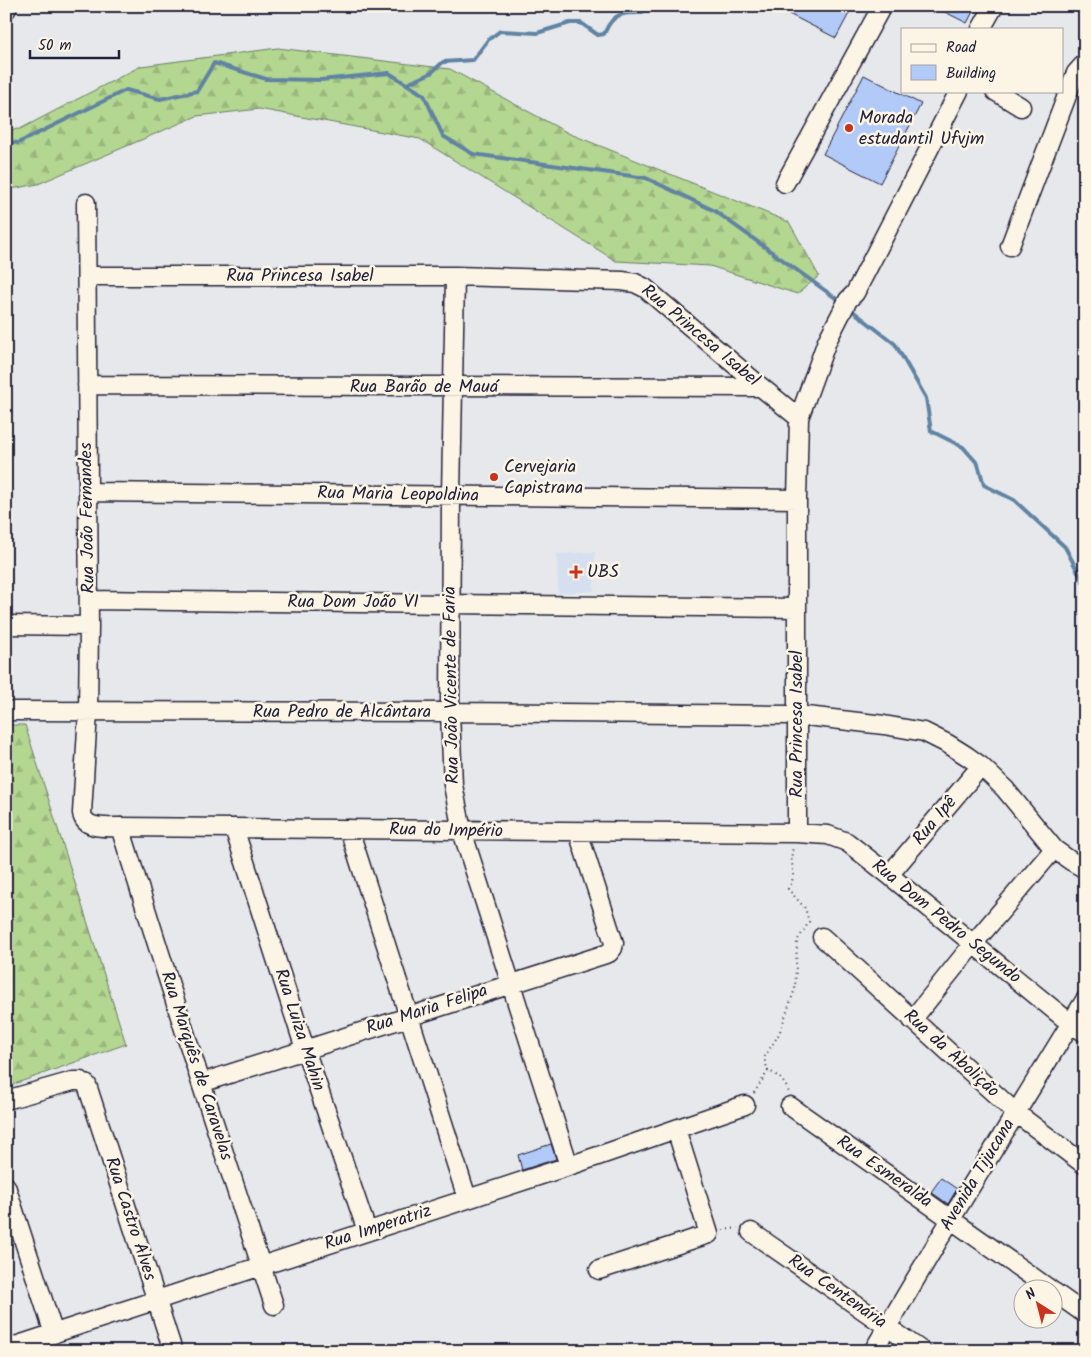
<svg xmlns="http://www.w3.org/2000/svg" width="1091" height="1357" viewBox="0 0 1091 1357" font-family="Kalam,sans-serif">
	<style>
		.built { fill: #d6dfef }
		.forest { fill: url(#forest-firs); stroke: #6a7c66 }
		.lines { fill: none; stroke-linecap: round; stroke-linejoin: round }
		.stream { stroke: #6083a3; stroke-width: 4 }
		.building { fill: #b1caf8; stroke: #22223b }
		.minor-casing { stroke: #22223b; stroke-width: 21 }
		.path { stroke: #22223b; stroke-width: 2; stroke-dasharray: 1 4; stroke-linecap: butt }
		.minor { stroke: #fcf5e5; stroke-width: 18 }
		.poi-dot { fill: #c8321e; stroke: #fcf5e5; stroke-width: 2 }
		.labels { text-anchor: middle; dominant-baseline: central; stroke-width: 5; stroke-linejoin: round; paint-order: stroke }
		.poi-label { font-size: 18px; fill: #22223b; stroke: #fcf5e5; text-anchor: start }
		.street-label { font-size: 18px; fill: #22223b; stroke: #fcf5e5 }
	</style>
	<defs>
		<pattern id="forest-firs" width="22" height="20" patternUnits="userSpaceOnUse" patternTransform="scale(1.25)"><rect width="22" height="20" fill="#b3d690"/><path d="M5 1l3.5 6h-7zM16 11l3.5 6h-7z" fill="#9ab77d"/></pattern>
	</defs>
	<rect width="100%" height="100%" fill="#e6e8eb"/>
	<filter id="ink" filterUnits="userSpaceOnUse"><feTurbulence type="fractalNoise" baseFrequency=".02" numOctaves="2"/><feDisplacementMap in="SourceGraphic" scale="10" xChannelSelector="R" yChannelSelector="G"/><feConvolveMatrix kernelMatrix="1 2 1 2 8 2 1 2 1" color-interpolation-filters="sRGB"/></filter>
	<g filter="url(#ink)">
		<path class="built" d="M595,552L594,591L558,593L557,554Z"/>
		<path class="forest" d="M278,48L450,69L568,133L789,222L819,276L797,294L710,266L616,261L420,139L259,109L197,116L38,184L6,190V130L20,129L141,66Z
			M6,725H25L126,1044L6,1087Z"/>
		<g class="lines">
			<path class="stream" d="M407,84L431,73L443,62L473,60L488,40L500,31L537,33L570,23H581L598,35L604,34C607,27 613,17 620,15C634,10 636,18 652,6
				M6,142L18,143L126,90L160,99L197,91L214,63L266,79L321,80L389,73L424,95L443,136L473,154L646,178L715,211L841,302
				M849,308L895,344L926,398L931,431L963,447L978,464L984,485L1014,500L1065,547L1085,585"/>
		</g>
		<path class="building" d="M794,6H853L836,38L789,14Z
			M933,6H976L967,23Z
			M864,75L921,104L880,183L823,154Z
			M551,1144L556,1159L522,1170L518,1155Z
			M941,1178L957,1189L948,1204L931,1192Z"/>
		<g class="lines">
			<defs>
				<path id="minor" d="M6,10L8,6
					M981,29L994,6
					M995,91L1021,107
					M785,183L882,6
					M86,203L89,626L88,712L82,813C84,830 107,827 120,827L797,833L828,835L847,842L889,875L1070,1023L1085,1033
					M1010,246L1071,85L1076,73L1085,63
					M87,276H455L622,281L635,283L645,288L761,387L799,418L797,499V833
					M455,276L451,496L450,712L453,785L462,831L569,1166
					M87,385L761,387
					M799,418L827,341L848,300L855,293L959,91
					M88,492L797,499
					M89,600L797,608
					M6,625L89,626
					M6,711L450,712L798,715L884,725L924,732L948,744L967,756L981,766L1005,789L1054,849L1071,861L1085,869
					M120,827L201,1083L274,1305
					M234,828L305,1049L367,1231
					M349,829L467,1198
					M889,875L981,766
					M822,937L1016,1113L1085,1165
					M912,1020L973,944L1054,849
					M201,1083L609,953L613,948L614,943L578,832
					M6,1100L73,1081H81L87,1085L173,1351
					M790,1106L1051,1290
					M6,1186L54,1334
					M751,1232L922,1351
					M599,1270L709,1234L676,1129
					M1054,1292L1085,1314
					M9,1348L569,1166L745,1105
					M873,1351L951,1219L1085,1000"/>
			</defs>
			<use href="#minor" class="minor-casing"/>
			<path class="path" d="M768,1071L764,1058L779,1034L795,989L797,941L809,922L805,908L788,889C799,873 788,865 793,848
				M754,1093L768,1071C778,1074 786,1083 789,1093
				M723,1230L738,1228"/>
			<use href="#minor" class="minor"/>
		</g>
	</g>
	<g class="poi-dot">
		<circle cx="849" cy="128" r="5"/>
		<circle cx="494" cy="477" r="5"/>
		<path d="M573.5 564.5h5v5h5v5h-5v5h-5v-5h-5v-5h5z"/>
	</g>
	<g class="labels">
		<g class="poi-label">
			<text x="859" y="118">Morada<tspan x="859" dy="21">estudantil Ufvjm</tspan></text>
			<text x="504" y="467">Cervejaria<tspan x="504" dy="21">Capistrana</tspan></text>
			<text x="587" y="572">UBS</text>
		</g>
		<g class="street-label">
			<text x="300" y="276">Rua Princesa Isabel</text>
			<text transform="translate(700 336) rotate(40)">Rua Princesa Isabel</text>
			<text x="424" y="387">Rua Barão de Mauá</text>
			<text transform="translate(398 495) rotate(1)">Rua Maria Leopoldina</text>
			<text transform="translate(88 518) rotate(-91)">Rua João Fernandes</text>
			<text x="353" y="602">Rua Dom João VI</text>
			<text transform="translate(452 685) rotate(-91)">Rua João Vicente de Faria</text>
			<text x="342" y="712">Rua Pedro de Alcântara</text>
			<text transform="translate(797 724) rotate(-90)">Rua Princesa Isabel</text>
			<text transform="translate(935 821) rotate(-50)">Rua Ipê</text>
			<text transform="translate(446 831) rotate(1)">Rua do Império</text>
			<text transform="translate(946 922) rotate(39)">Rua Dom Pedro Segundo</text>
			<text transform="translate(427 1010) rotate(-18)">Rua Maria Felipa</text>
			<text transform="translate(299 1030) rotate(72)">Rua Luiza Mahin</text>
			<text transform="translate(951 1054) rotate(42)">Rua da Abolição</text>
			<text transform="translate(196 1066) rotate(72)">Rua Marquês de Caravelas</text>
			<text transform="translate(884 1172) rotate(35)">Rua Esmeralda</text>
			<text transform="translate(978 1175) rotate(-59)">Avenida Tijucana</text>
			<text transform="translate(130 1219) rotate(72)">Rua Castro Alves</text>
			<text transform="translate(378 1228) rotate(-18)">Rua Imperatriz</text>
			<text transform="translate(837 1292) rotate(35)">Rua Centenária</text>
		</g>
	</g>
	<rect width="1091" height="1357" fill="none" stroke="#fcf5e5" stroke-width="25"/>
	<rect x="12" y="12" width="1066" height="1332" fill="none" stroke="#22223b" stroke-width="2" filter="url(#ink)"/>
	<rect x="901" y="28" width="162" height="65" fill="#fcf5e5" stroke="#a5a1a1"/>
	<rect x="911" y="44" width="25" height="8" fill="#fcf5e5" stroke="#a5a1a1"/>
	<text x="946" y="52" font-size="15" fill="#22223b">Road</text>
	<rect x="911" y="65" width="25" height="15" fill="#b1caf8" stroke="#a5a1a1"/>
	<text x="946" y="78" font-size="15" fill="#22223b">Building</text>
	<g transform="translate(1038 1304) rotate(324)"><circle r="24" fill="#fcf5e5" stroke="#a5a1a1"/>
	<path d="M0-4L9 19L0 12L-9 19Z" fill="#c8321e"/>
	<text y="-8" font-size="14" font-weight="bold" text-anchor="middle" fill="#22223b">N</text>
	</g>
	<path d="M30 50v8h89v-8" fill="none" stroke="#22223b" stroke-width="2.5"/>
	<text x="38" y="50" font-size="15" fill="#22223b" stroke="#fcf5e5" stroke-width="4" paint-order="stroke">50 m</text>
</svg>
